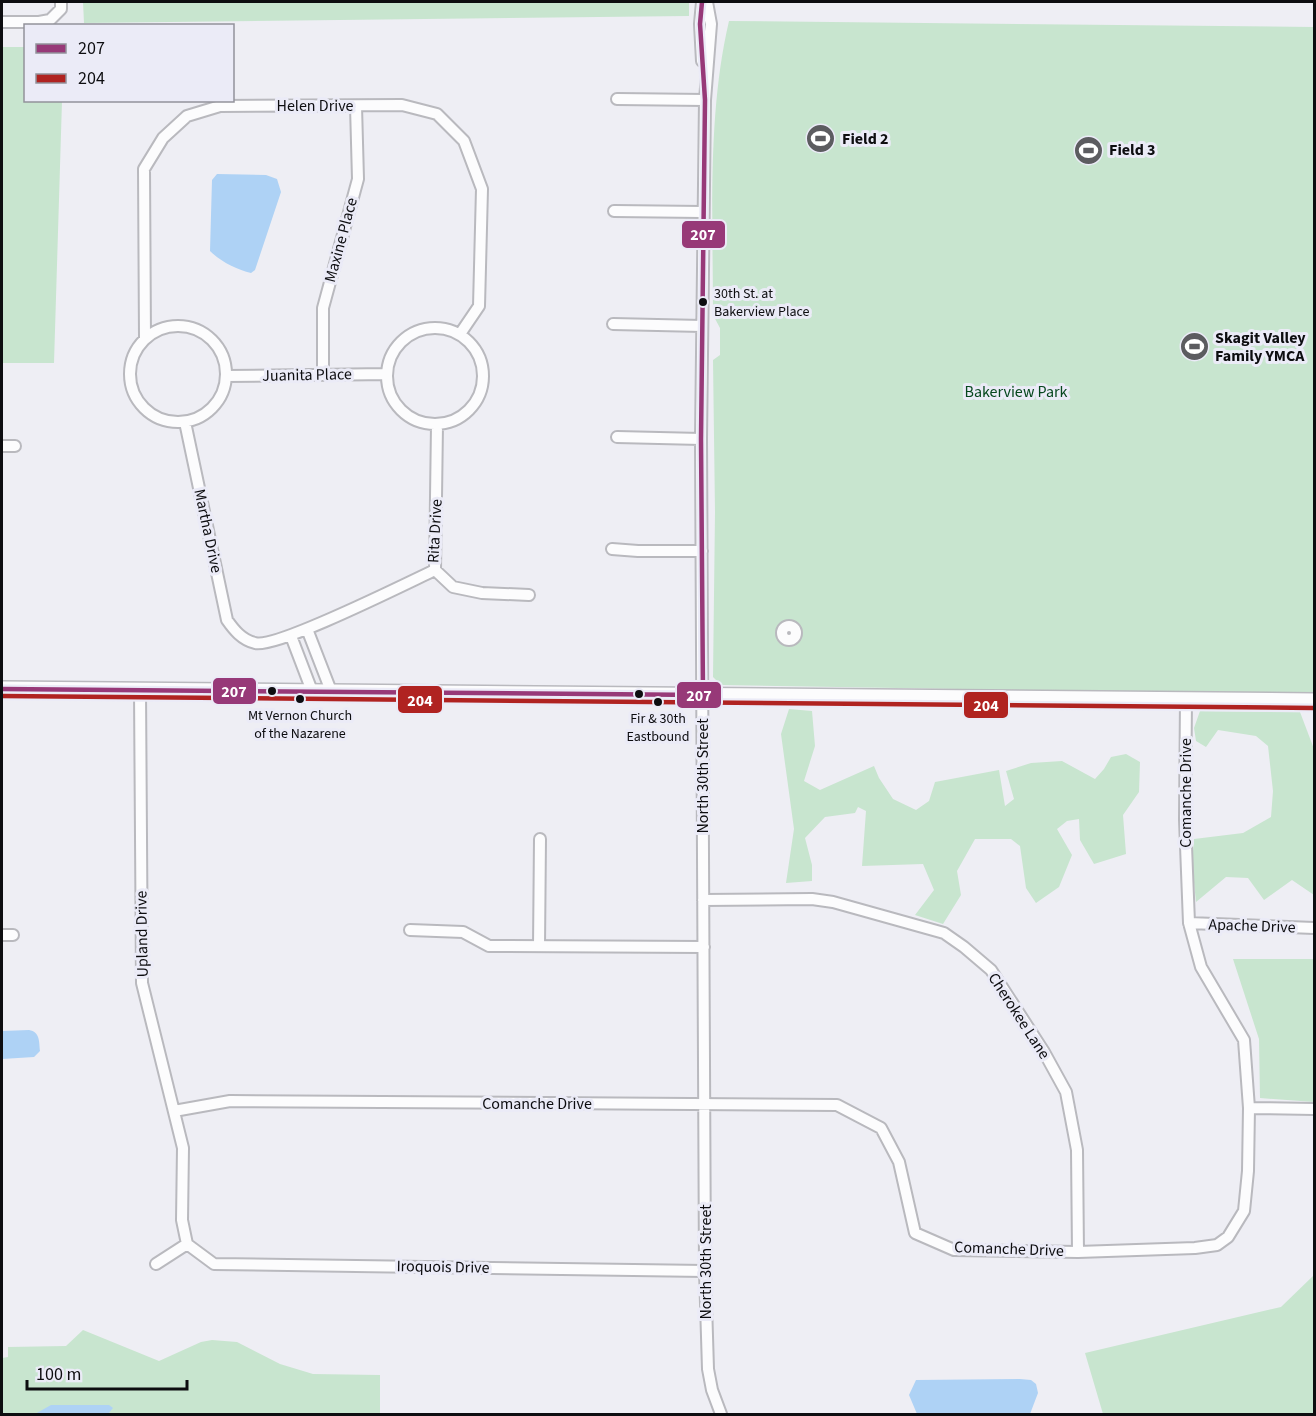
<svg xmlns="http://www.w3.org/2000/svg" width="1316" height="1416" viewBox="0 0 1316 1416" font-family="'Source Sans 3',sans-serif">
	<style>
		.green { fill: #c8e5cf }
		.water { fill: #aed2f5 }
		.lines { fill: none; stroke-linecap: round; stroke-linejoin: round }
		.street-casing { stroke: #b9b9be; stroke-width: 14 }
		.secondary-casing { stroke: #b9b9be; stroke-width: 18 }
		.street { stroke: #fcfcfd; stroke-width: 10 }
		.secondary { stroke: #fcfcfd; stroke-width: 15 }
		.bus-1-casing { stroke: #ebebf7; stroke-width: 9 }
		.bus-2-casing { stroke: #ebebf7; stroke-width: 9 }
		.bus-1 { stroke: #973978; stroke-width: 4.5 }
		.bus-2 { stroke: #b02321; stroke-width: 4.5 }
		.bus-dot { fill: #0d0d10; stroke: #ebebf7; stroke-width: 2 }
		.labels { text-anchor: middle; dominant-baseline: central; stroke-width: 6; stroke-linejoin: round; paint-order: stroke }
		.bus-label { font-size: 14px; fill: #0d0d10; stroke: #ebebf7 }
		.street-label { font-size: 16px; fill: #0d0d10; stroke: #ebebf7 }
		.poi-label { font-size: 16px; font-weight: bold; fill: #0d0d10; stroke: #ebebf7; text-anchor: start }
		.park-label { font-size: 16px; fill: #06471d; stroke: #ebebf7 }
		.line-badge { stroke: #ebebf7; stroke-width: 2 }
		.badge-label { font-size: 16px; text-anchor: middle; font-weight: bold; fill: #fff }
	</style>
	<rect width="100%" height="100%" fill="#eeeef4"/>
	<path class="green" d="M83,2H689V16L84,23Z
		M729,21L1314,27V695L721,685L713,677L715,512L713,360L720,355V328L713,315C713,219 707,115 729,21Z
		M2,47H25L26,100L62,101L54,363H2Z
		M789,709L812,711L815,746L804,781L820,790L874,766L879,778L893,799L916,810L929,801L935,782L999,770L1005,806L1014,799L1006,771L1031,763L1062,761L1095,779L1104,769L1111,757L1126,754L1140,762L1139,792L1123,815L1126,854L1094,864L1080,840L1079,819L1067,821L1057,829L1072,855L1059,887L1036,903L1026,888L1020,846L1011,839H975L957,871L961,895L943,924L915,915L934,890L923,864L862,866L866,811L858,807L855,813L825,817L805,838L812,865V881L786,883L794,829L781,734Z
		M1200,711L1300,712L1314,749V895L1292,880L1264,900L1248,878L1226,877L1196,902L1192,863L1194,839L1243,833L1271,817L1273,791L1268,746L1256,736L1218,730L1206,747L1196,741L1194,728Z
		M1233,959H1314V1102L1260,1098L1259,1039Z
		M1314,1275V1414H1103L1085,1353L1281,1307Z
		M83,1330L159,1361L201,1342L212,1340L237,1342L280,1364L313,1374L380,1375V1414H2V1358L8,1357V1347L66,1346Z"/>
	<path class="water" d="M217,174L266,175L277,179L281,192L255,270L251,273C237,270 220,261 210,251L212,180Z
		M29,1030C40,1032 39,1041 40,1051L34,1057L2,1059V1031Z
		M1020,1379L1031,1380L1036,1384L1038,1393L1030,1414H917L909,1395L916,1380Z
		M51,1405H109L113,1408L108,1414H35Z"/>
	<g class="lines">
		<defs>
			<path id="street" d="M707,2L711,24L705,100L701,439L705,1271L708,1369L712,1390L721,1414
				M2,22H39L50,20L61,9V2
				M702,61L700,24L702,2
				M617,99L705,100
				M614,211L702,212
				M613,324L702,326
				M130 374a48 48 0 1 1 96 0a48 48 0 1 1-96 0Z
				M387 376a48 48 0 1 1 96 0a48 48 0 1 1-96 0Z
				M145,338L144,169L163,138L187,116L220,106L402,105L437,114L464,141L482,189L479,306L460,334
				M323,375V308L358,179L356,106
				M226,376L387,374
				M185,422L227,620C234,630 242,640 255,643C276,649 407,583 435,570L437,425
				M617,437L701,439
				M2,446H15
				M612,549L638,551H702
				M435,570L453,587L482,593L529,595
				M782 633a7 7 0 1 1 14 0a7 7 0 1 1-14 0Z
				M307,629L331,691
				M291,636L312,691
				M140,691L142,983L183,1148L182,1220L187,1244
				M703,900L812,899L833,902L944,933L964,947L991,970L1044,1052L1066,1092L1077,1150L1078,1252
				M1189,923L1314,928
				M410,930L463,932L489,946L704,947
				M2,935H13
				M539,946L540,839
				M1249,1108L1314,1109
				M174,1111L230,1101L837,1105L881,1128L899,1162L915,1233L954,1250L1078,1252L1195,1248L1217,1245L1228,1237L1244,1211L1248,1171L1249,1108L1244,1040L1201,967L1189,923L1185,820L1186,699
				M187,1244L214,1264L705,1271
				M156,1264L187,1244"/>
			<path id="secondary" d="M2,689L1314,701"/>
		</defs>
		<use href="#street" class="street-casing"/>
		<use href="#secondary" class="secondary-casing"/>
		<use href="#street" class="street"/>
		<use href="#secondary" class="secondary"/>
		<defs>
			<path id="bus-1" d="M2,689L703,695L701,439L705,100L700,24L702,2"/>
			<path id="bus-2" d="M2,696L1314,708"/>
		</defs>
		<use href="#bus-1" class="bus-1-casing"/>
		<use href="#bus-2" class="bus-2-casing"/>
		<use href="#bus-1" class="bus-1"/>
		<use href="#bus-2" class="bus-2"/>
	</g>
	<defs>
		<symbol id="stadium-disc" viewBox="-11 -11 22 22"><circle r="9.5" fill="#5c5c60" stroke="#ebebf7"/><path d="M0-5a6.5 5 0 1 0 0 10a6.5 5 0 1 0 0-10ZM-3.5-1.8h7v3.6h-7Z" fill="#fff"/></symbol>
	</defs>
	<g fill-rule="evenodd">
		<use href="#stadium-disc" x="804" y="122" width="33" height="33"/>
		<use href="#stadium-disc" x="1072" y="134" width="33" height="33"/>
		<use href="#stadium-disc" x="1178" y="330" width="33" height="33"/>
	</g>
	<g class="bus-dot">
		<circle cx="703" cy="302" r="5"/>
		<circle cx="272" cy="691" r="5"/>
		<circle cx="639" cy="694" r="5"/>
		<circle cx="300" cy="699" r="5"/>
		<circle cx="658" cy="702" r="5"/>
	</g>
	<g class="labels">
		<g class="bus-label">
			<text x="714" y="294" text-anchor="start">30th St. at<tspan x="714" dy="18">Bakerview Place</tspan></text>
			<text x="300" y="716">Mt Vernon Church<tspan x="300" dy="18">of the Nazarene</tspan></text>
			<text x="658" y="719">Fir &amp; 30th<tspan x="658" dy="18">Eastbound</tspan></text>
		</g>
		<g class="street-label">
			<text x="315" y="106">Helen Drive</text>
			<text transform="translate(341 240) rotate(-75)">Maxine Place</text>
			<text transform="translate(307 375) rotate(-1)">Juanita Place</text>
			<text transform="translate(208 531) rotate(78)">Martha Drive</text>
			<text transform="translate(435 531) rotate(-87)">Rita Drive</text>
			<text transform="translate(703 776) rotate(-90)">North 30th Street</text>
			<text transform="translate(1186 793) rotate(-90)">Comanche Drive</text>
			<text transform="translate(1252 926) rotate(2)">Apache Drive</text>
			<text transform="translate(142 934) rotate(-91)">Upland Drive</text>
			<text transform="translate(1019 1016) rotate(57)">Cherokee Lane</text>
			<text x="537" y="1104">Comanche Drive</text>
			<text transform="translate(1009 1249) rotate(2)">Comanche Drive</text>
			<text transform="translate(706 1262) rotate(-90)">North 30th Street</text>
			<text transform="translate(443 1267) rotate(1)">Iroquois Drive</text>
		</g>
		<g class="poi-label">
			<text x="842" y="139">Field 2</text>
			<text x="1109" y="150">Field 3</text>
			<text x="1215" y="338">Skagit Valley<tspan x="1215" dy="18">Family YMCA</tspan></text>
		</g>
		<g class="park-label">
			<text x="1016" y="392">Bakerview Park</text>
		</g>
	</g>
	<g class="line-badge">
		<rect x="681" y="220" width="45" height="29" rx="6" fill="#973978"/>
		<rect x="212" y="677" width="45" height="28" rx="6" fill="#973978"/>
		<rect x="676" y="681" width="46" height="28" rx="6" fill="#973978"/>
		<rect x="397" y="685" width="46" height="29" rx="6" fill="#b02321"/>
		<rect x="963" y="691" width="46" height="28" rx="6" fill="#b02321"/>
	</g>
	<g class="badge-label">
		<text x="703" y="240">207</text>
		<text x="234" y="697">207</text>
		<text x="699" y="701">207</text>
		<text x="420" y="706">204</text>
		<text x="986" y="711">204</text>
	</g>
	<rect width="1316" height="1416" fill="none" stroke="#0d0d10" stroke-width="6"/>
	<rect x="24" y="24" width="210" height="78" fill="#ebebf7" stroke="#92929b" stroke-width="1.5"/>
	<rect x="36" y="44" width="30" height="9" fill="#973978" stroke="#92929b" stroke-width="1.5"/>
	<text x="78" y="54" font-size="18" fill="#0d0d10">207</text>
	<rect x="36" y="74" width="30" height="9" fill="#b02321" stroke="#92929b" stroke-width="1.5"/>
	<text x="78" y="84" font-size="18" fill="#0d0d10">204</text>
	<path d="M27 1380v9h160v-9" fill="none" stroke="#0d0d10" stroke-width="3"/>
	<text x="36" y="1380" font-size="18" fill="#0d0d10" stroke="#ebebf7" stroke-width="4.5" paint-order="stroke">100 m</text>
</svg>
